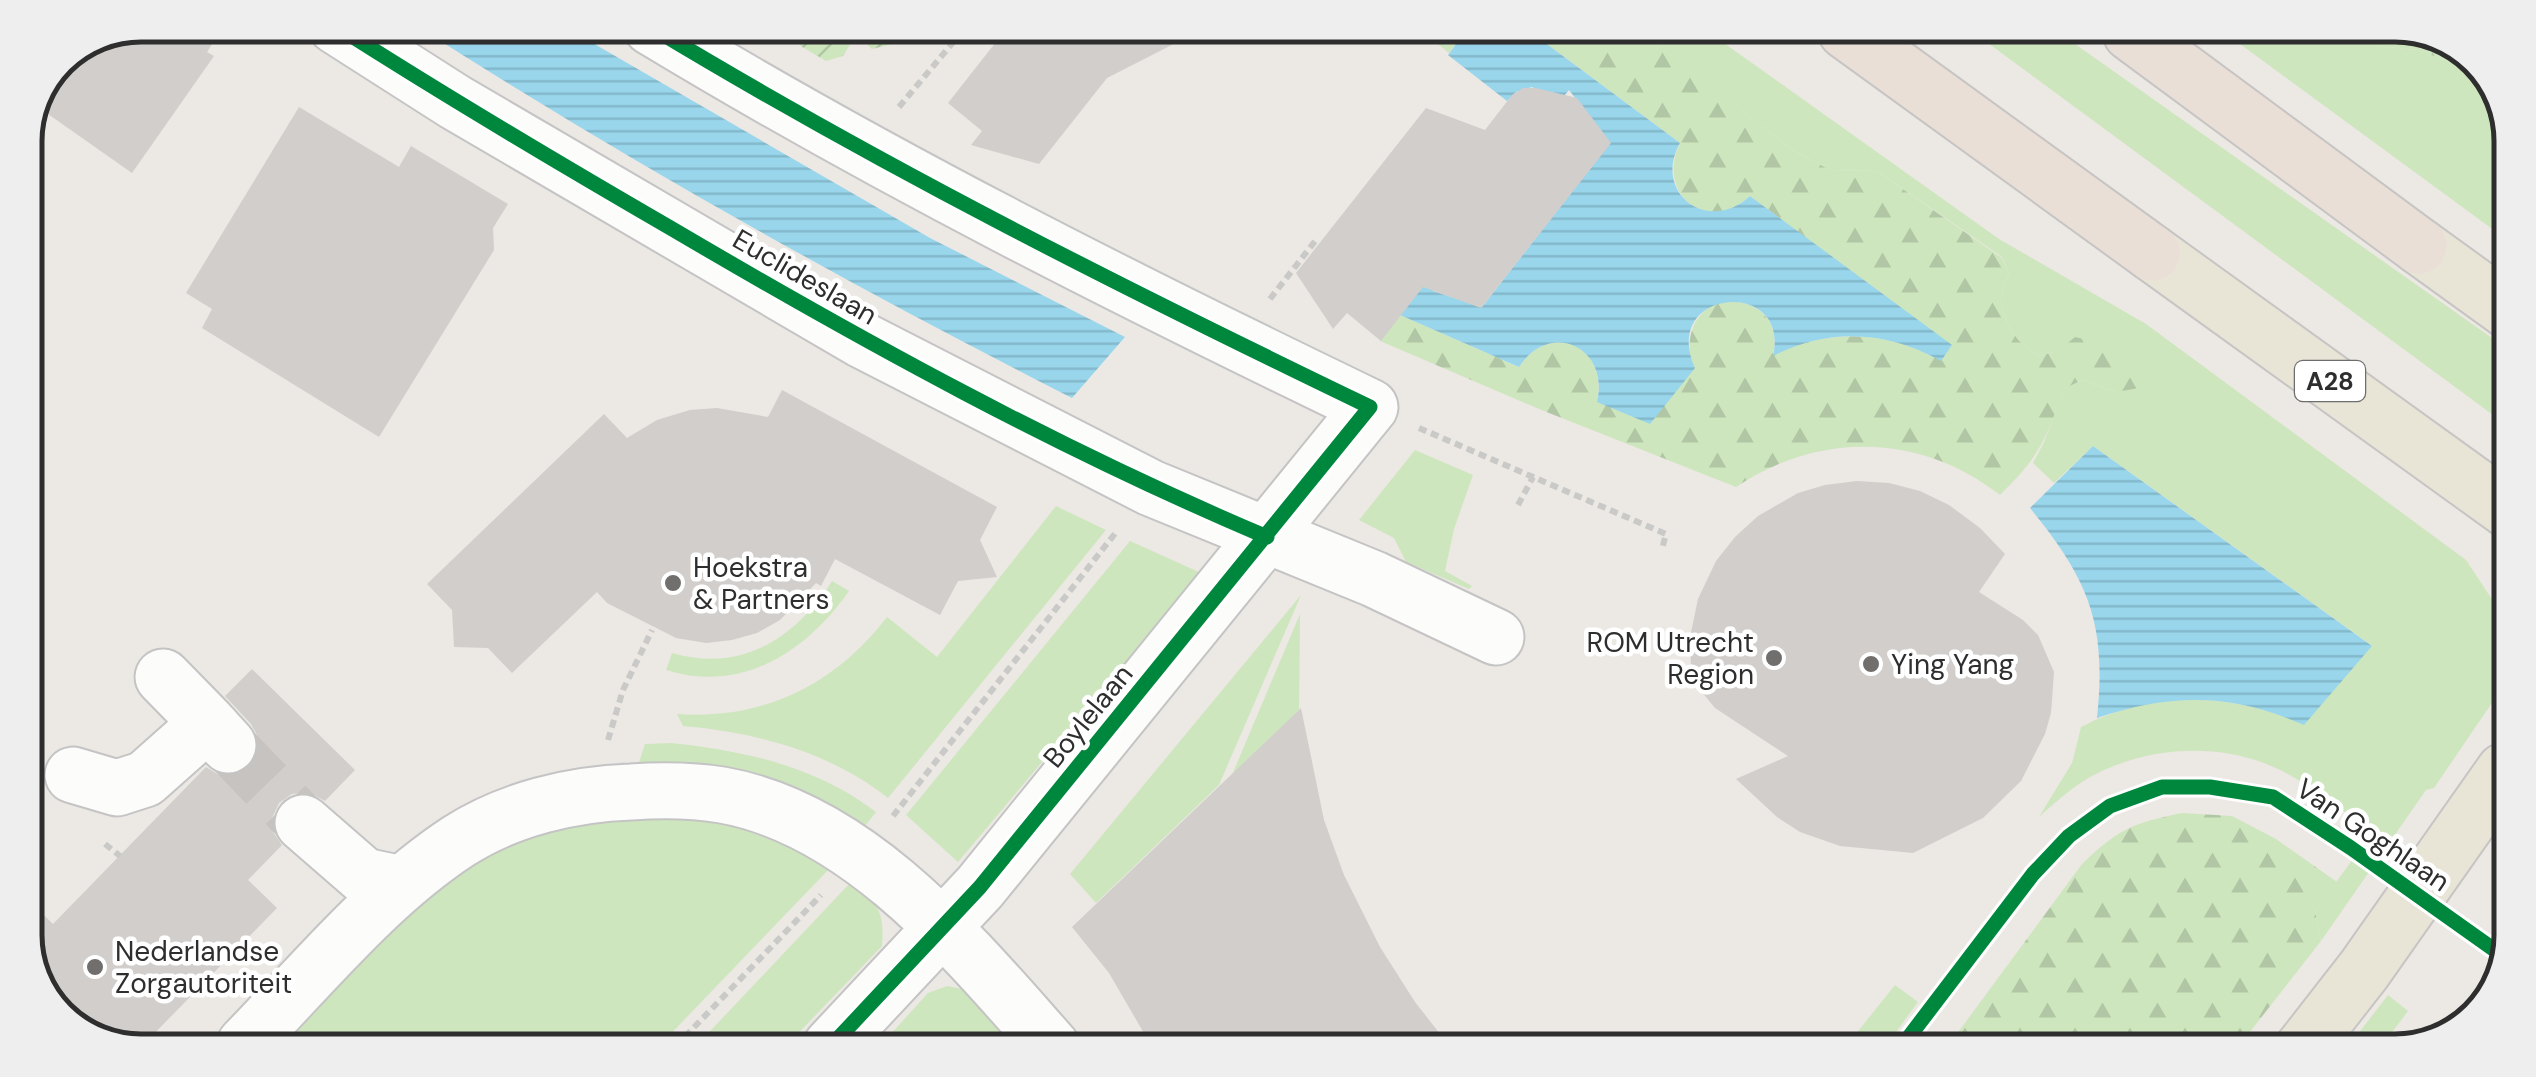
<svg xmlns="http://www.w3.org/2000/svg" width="2536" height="1077" viewBox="0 0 2536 1077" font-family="'DM Sans',sans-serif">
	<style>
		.grass { fill: #cee6be }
		.forest { fill: url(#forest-firs) }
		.garden { fill: url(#garden-furrows) }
		.water { fill: url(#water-rules) }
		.building { fill: #d1cecb }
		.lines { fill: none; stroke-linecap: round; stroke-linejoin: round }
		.minor-tunnel { stroke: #c6c3c0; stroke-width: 55; stroke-dasharray: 55 28; stroke-linecap: butt }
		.minor-casing { stroke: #c5c4c5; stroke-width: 59 }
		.major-casing { stroke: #c6c5c4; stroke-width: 59 }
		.highway-casing { stroke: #c6c5c4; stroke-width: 59 }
		.path { stroke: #c9c9c8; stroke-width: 6; stroke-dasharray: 8 5; stroke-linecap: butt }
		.minor { stroke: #fcfcfb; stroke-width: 55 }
		.major { stroke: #e8e4d6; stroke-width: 55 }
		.highway { stroke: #eadfd6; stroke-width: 55 }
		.cycleway-casing { stroke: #fff; stroke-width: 21 }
		.cycleway { stroke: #00873e; stroke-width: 15 }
		.poi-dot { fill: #706f6e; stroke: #fff; stroke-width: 4 }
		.labels { text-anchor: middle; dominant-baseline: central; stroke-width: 9; stroke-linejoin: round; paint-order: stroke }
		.shield { fill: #fff; stroke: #6d6d6d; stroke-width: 2.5 }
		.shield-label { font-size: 25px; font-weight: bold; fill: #2e2e2e }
		.street-label { font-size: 28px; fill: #2e2e2e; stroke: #fff }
		.poi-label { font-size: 28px; fill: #2e2e2e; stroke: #fff; text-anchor: start }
		.rim { fill: none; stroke: #2e2e2e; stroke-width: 5 }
	</style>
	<defs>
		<pattern id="forest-firs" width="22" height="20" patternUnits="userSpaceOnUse" patternTransform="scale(2.5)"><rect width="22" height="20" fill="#cee6be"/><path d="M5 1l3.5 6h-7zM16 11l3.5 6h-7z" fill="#b1c6a4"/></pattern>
		<pattern id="garden-furrows" width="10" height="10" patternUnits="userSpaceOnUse" patternTransform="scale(2.5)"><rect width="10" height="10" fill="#cee6be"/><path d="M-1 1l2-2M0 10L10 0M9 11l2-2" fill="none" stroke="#b1c6a4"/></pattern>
		<pattern id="water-rules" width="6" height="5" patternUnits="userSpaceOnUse" patternTransform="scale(2.5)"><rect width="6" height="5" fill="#99d6ec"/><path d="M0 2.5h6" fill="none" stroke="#84b8cb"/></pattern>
	</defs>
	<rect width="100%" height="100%" fill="#ece8e4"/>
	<path class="grass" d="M1649,31H1707L1999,239L2146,324L2466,560L2501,613L2506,656L2498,694L2434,788L2426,790L2321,941L2315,911L2372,833C2343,811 2315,788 2282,771C2225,742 2151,745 2094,775C2074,785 2056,802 2039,817L2072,763L2081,727C2154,689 2230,693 2304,724L2371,645L2093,446L2054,483L2033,463L2044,442L2064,389L2082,380L2116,392L2058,351L2039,356C2019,346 2000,321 2002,297C2002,289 2007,280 2009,273L2002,257L1877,171L1830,170L1794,151L1649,38Z
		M1973,32H2058L2509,350L2508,426Z
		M2225,33H2387L2377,46L2418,50L2490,77L2511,133L2510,242Z
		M1415,450L1473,475L1454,529L1445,571L1472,586L1469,589L1406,562L1394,538L1359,520Z
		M1056,506L1106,530L888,798C830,752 755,732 683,726L677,714C763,720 835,685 887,617L937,657Z
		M1130,541L1201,573L958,862L906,815Z
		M832,581L849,591C806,652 742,694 666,670L672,653C741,673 795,639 832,581Z
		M1301,595L1219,785L1096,903L1070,874Z
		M1300,614L1299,710L1232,775Z
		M671,743C745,751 816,766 876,812L858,835L637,769L645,744Z
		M623,810L744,822L832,866L660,1045L274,1044L418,901L511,840Z
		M852,881C877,905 885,909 882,946L786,1046H696Z
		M1895,985L1918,1002L1883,1050H1843Z
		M947,986L973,991L1031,1047L880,1046L928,993Z
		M2388,995L2408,1011L2377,1052H2344Z"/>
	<path class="forest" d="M1420,30H1466L1449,53Z
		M1528,30L1649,31L1650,38L1794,151L1830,170L1877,171L2002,258L2009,273C2007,280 2002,289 2002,297C2000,321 2019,346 2039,356L2058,351L2075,337C2104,343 2124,349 2142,373L2139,388L2116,392L2082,380L2064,389C2045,441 2040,456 2000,495C1921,433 1819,431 1736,487L1539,409L1380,341L1400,315L1519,367C1551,320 1609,346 1597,402L1690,357C1681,278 1789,289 1773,354C1830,329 1885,330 1940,360L1951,346L1750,196C1707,236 1655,194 1680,143Z
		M2387,33L2438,34L2487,71L2490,77L2418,50L2376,46Z
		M2182,813L2232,816L2276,839L2337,882L2315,911L2321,941L2235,1051L1945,1050L2082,864C2118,829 2133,823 2182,813Z"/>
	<path class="garden" d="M822,28H900L897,43L872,49L856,35L843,56L826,61L799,45Z"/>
	<path class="water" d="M417,26L565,27L930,238L1125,337L1072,398C848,284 629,162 417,26Z
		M1466,30H1528L1680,143C1652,193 1708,235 1750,196L1952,345L1941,361C1887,331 1829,327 1773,356C1791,277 1659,288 1695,368L1650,424L1597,402C1610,347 1550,319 1519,367L1400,315L1435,271L1433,291L1482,307L1610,143L1569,90L1560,101L1532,87L1516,92L1507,101L1448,55Z
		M2093,446L2372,646L2304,725C2231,693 2172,693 2097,718C2107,624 2089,580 2030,508Z"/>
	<path class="building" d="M142,25H186L212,44L207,52L214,56L132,173L38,107L60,59Z
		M1007,28L1203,29L1107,78L1039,164L971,145L982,131L948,103Z
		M1523,88H1536L1577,98L1611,143L1481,308L1423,287L1381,341L1347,313L1333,329L1296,273L1426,108L1485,130L1512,95Z
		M299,107L399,167L411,146L508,204L493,228L494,250L379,437L202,328L212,309L186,293Z
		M782,390L997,507L980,540L997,577L958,581L940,615L835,559L821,586L816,583L780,620L757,633L732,640L706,643L676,638L607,603L597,592L512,673L488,648L454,647L452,610L427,584L604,414L627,438L657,420L690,410L717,408L768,417Z
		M1857,481L1889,483L1920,491L1949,505L1980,528L2005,554L1979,592L2023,620L2038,635L2054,672L2051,713L2045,734L2021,781L1983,818L1913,853L1840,846L1800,832L1777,817L1736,779L1788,756L1715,708L1697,686L1691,667L1690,637L1698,599L1716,561L1735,537L1758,516L1798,493L1825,485Z
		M252,669L355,770L325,801L308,792L292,794L279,803L272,818L273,832L282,845L248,880L277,908L144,1044L98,1043L49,1006L25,944V897L53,924L206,767L219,775L234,776L250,767L258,754V737L251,724L225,696Z
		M1301,708L1324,820L1344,875L1380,947L1415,1002L1451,1048L1152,1047L1109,973L1072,927Z"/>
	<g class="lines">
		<path class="minor-tunnel" d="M228,745L303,823"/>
		<defs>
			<path id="minor" d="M336,26L455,102L862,340L1151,488L1374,579L1496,637
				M651,27C884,168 1125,289 1370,407L980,887L831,1046
				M163,677L208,723
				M73,775L117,788L145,779L208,723L228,745
				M303,823L364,876L402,884
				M245,1044C311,976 379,893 459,841C509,809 572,794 631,792C660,790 692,790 722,795C859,819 965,949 1052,1047"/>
			<path id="major" d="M2419,246L2509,311
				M2152,253L2507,509
				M2300,1052L2364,970L2504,771"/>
			<path id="highway" d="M1846,31L2152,253
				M2131,33L2419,246"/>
		</defs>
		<use href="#minor" class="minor-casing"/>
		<use href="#major" class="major-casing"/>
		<use href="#highway" class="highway-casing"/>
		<path class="path" d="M899,107L965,28
			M1270,299L1316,240
			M1419,428L1666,534L1662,549
			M1518,505L1533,477
			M608,740L623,690L652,630
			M893,816L1117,531
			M25,832L42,816
			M105,844L120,856
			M676,1046L821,895"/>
		<use href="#minor" class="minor"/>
		<use href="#major" class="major"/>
		<use href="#highway" class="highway"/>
		<defs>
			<path id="cycleway" d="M336,26C447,97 560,164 674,230C866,343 1061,450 1267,537
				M651,27C884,168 1125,289 1370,407L980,887L831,1046
				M1899,1050L2033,874L2069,836L2110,806L2162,787H2210L2273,797L2351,848L2503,956"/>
		</defs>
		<use href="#cycleway" class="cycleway-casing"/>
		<use href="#cycleway" class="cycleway"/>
	</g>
	<g class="poi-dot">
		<circle cx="673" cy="583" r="10"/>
		<circle cx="1774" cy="658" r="10"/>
		<circle cx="1871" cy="664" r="10"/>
		<circle cx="95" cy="967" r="10"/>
	</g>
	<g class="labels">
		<rect class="shield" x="2295" y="361" width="70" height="40" rx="8"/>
		<g class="shield-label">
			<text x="2330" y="381">A28</text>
		</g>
		<g class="street-label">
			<text transform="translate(805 277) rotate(30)">Euclideslaan</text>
			<text transform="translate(1088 716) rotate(-51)">Boylelaan</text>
			<text transform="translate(2373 835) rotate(34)">Van Goghlaan</text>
		</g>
		<g class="poi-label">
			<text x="693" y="567">Hoekstra<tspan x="693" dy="32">&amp; Partners</tspan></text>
			<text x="1754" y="642" text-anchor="end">ROM Utrecht<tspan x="1754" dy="32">Region</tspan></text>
			<text x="1891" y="664">Ying Yang</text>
			<text x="115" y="951">Nederlandse<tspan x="115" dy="32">Zorgautoriteit</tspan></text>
		</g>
	</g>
	<path d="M0 0H2536V1077H0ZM141 42H2395A99 99 0 0 1 2494 141V935A99 99 0 0 1 2395 1034H141A99 99 0 0 1 42 935V141A99 99 0 0 1 141 42Z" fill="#eee" fill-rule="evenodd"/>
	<path class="rim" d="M141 42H2395A99 99 0 0 1 2494 141V935A99 99 0 0 1 2395 1034H141A99 99 0 0 1 42 935V141A99 99 0 0 1 141 42Z"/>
</svg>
